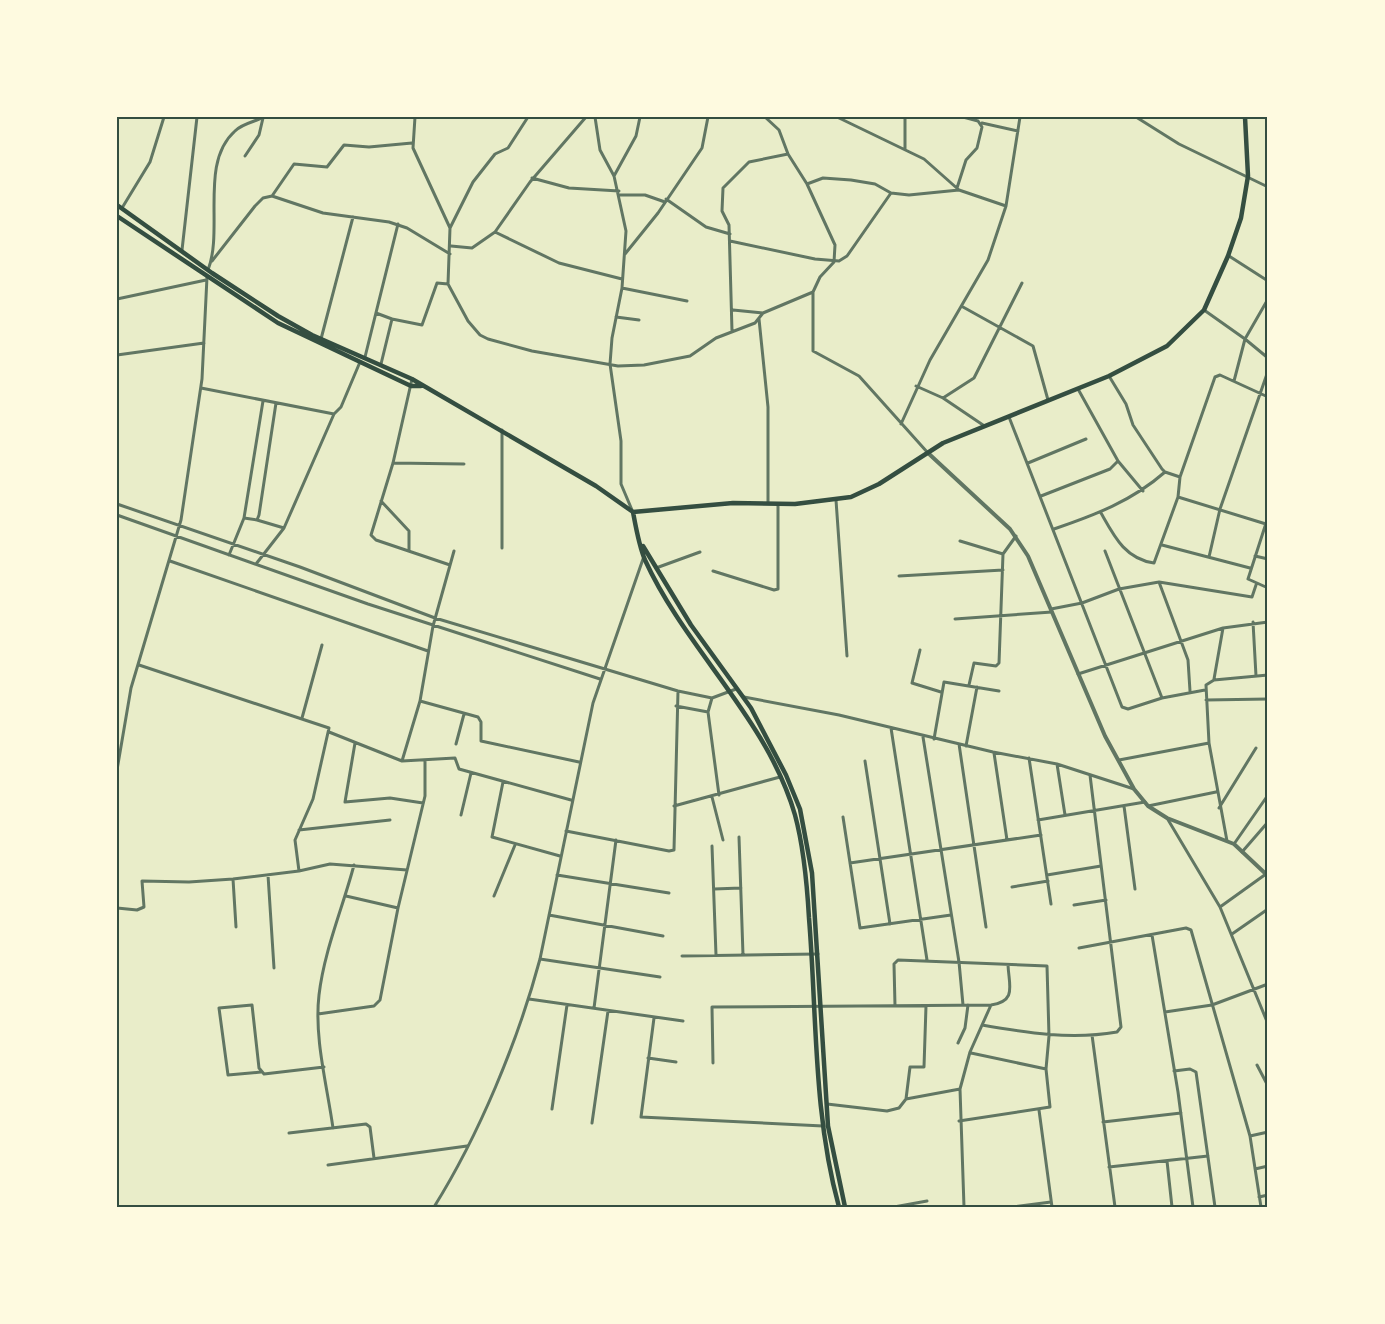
<svg xmlns="http://www.w3.org/2000/svg" width="1385" height="1324" viewBox="0 0 1385 1324" font-family="'Open Sans',sans-serif">
	<style>
		.lines { fill: none; stroke-linecap: round; stroke-linejoin: round }
		.minor { stroke: #617663; stroke-width: 3 }
		.tertiary { stroke: #617663; stroke-width: 4 }
		.secondary { stroke: #344e41; stroke-width: 4.5 }
		.neatline { fill: none; stroke: #344e41; stroke-width: 2 }
	</style>
	<rect width="100%" height="100%" fill="#e9edc9"/>
	<g class="lines">
		<path class="minor" d="M415,117L413,148L450,228L448,284L468,321L480,335L488,339L532,351L618,366L644,365L690,356L716,338L755,323L763,313L813,292
			M595,117L600,150L614,176L626,231L622,288L612,338L610,364L621,441V484L632,510
			M765,117L779,130L788,154L807,184L835,245L834,262L820,277L813,292V351L859,376L928,453
			M837,117L924,159L959,190
			M1136,117L1179,144L1268,187
			M982,123L1018,131
			M905,149V117
			M245,156L259,135L263,118
			M614,176L636,136L640,117
			M532,178L569,188L619,191
			M807,184L823,178L851,180L875,184L891,193L909,195L959,190L1006,206
			M957,188L966,160L977,148L982,127L978,121L963,117
			M620,195H645L665,202
			M272,196L294,164L327,167L344,145L369,147L412,143
			M666,199L706,227L730,234
			M122,208L150,162L164,117
			M450,228L473,182L495,154L508,148L528,117
			M495,232L559,263L622,279
			M730,241L815,259L839,261L847,256L891,193
			M451,246L472,248L495,232L530,182L586,117
			M182,250L197,117
			M625,254L658,213L702,148L708,117
			M1229,256L1268,281
			M212,261L255,206L263,198L272,196L323,213L389,222L407,228L450,254
			M208,270C224,229 199,163 235,131C243,123 255,122 264,117
			M622,288L687,301
			M117,299L206,280
			M963,307L1033,346L1048,400
			M733,310L763,313
			M1204,310L1245,339L1268,358
			M376,313L392,319
			M616,317L639,320
			M759,319L768,407V503
			M732,331L729,225L722,211L723,188L749,162L788,154
			M321,339L353,217
			M117,355L204,343
			M365,357L398,224
			M381,364L392,319L422,325L437,283L448,284
			M1109,376L1126,404L1133,425L1162,469L1165,472L1180,477
			M412,379L393,463L371,535L376,540L450,565
			M1234,381L1245,339L1268,299
			M916,386L943,398L983,425
			M201,388L334,414L341,407L360,362
			M1078,389L1118,461L1143,491
			M943,398L974,378L1022,283
			M1009,417L1122,707L1128,709L1162,698L1205,690
			M901,424L930,360L988,260L1006,206L1020,117
			M502,430V548
			M393,463L464,464
			M1028,463L1086,439
			M1041,496L1110,469L1118,461
			M1178,497L1266,524
			M836,500L847,656
			M381,501L409,531V551
			M117,504L300,567L435,618L678,691L712,698L736,689
			M1101,513C1114,536 1125,559 1154,563L1178,497L1180,477L1215,377L1220,375L1268,397
			M117,515L368,604L600,679
			M1268,517L1248,579L1268,588
			M244,518L257,520L259,515L276,403
			M257,520L284,528
			M1054,529C1095,515 1132,501 1165,472
			M960,541L1003,554
			M1162,545L1250,568
			M1105,551L1162,698
			M229,555L244,518L263,401
			M1255,556L1268,559
			M1209,557L1220,509L1268,371
			M170,561L428,651
			M256,564L284,528L334,414
			M656,568L700,552
			M713,571L774,590L778,589V504
			M899,576L1003,570
			M1159,582L1188,660L1190,691
			M1051,609L1082,603L1119,589L1159,582L1252,597L1256,585
			M955,619L1052,612
			M1253,622L1256,676
			M920,650L912,683L941,692
			M139,665L329,728L313,799L295,840L299,871
			M1078,674L1223,628L1268,622
			M1214,679L1223,628
			M969,685L974,663L996,666L999,663L1003,554L1016,536
			M744,697L839,715L993,752L1057,764L1134,789
			M1206,700L1268,699
			M420,701L478,717L481,722V741L579,762
			M676,706L708,712L719,795
			M708,712L712,698
			M302,718L322,645
			M891,728L927,960
			M329,732L402,761L455,758L459,769L571,800
			M923,737L959,962L963,1005
			M934,739L944,682L999,691
			M355,743L345,802L390,798L423,803
			M456,744L464,714
			M959,744L986,927
			M966,746L977,687
			M994,753L1007,840
			M1029,758L1051,904
			M1119,760L1209,743
			M402,761L420,701L433,626L454,551
			M865,761L890,924
			M1057,764L1065,815
			M117,770L131,688L181,520L202,379L207,277
			M503,782L492,837L560,856
			M712,797L723,840
			M674,806L780,777
			M1124,806L1135,889
			M1148,806L1216,792
			M1219,808L1256,748
			M461,815L471,773
			M843,817L860,928L951,915
			M1167,818L1220,907L1268,1024
			M1038,820L1145,802
			M299,830L390,820
			M566,831L669,851L674,850L678,691
			M739,837L743,955
			M1227,841L1209,743L1206,685L1214,680L1268,675
			M1234,844L1268,795
			M712,846L716,955
			M1242,852L1268,822
			M850,863L1041,835
			M268,875L274,968
			M557,875L669,893
			M1047,875L1101,866
			M233,879L236,927
			M1012,887L1048,881
			M714,889L741,888
			M346,896L398,908
			M494,896L515,845
			M1074,905L1106,900
			M1220,907L1266,874
			M117,908L137,910L144,907L142,881L189,882L233,879L299,871L330,864L407,870
			M549,915L663,936
			M1232,934L1268,909
			M1152,935L1178,1092L1193,1207
			M1079,948L1186,928L1191,930L1250,1136L1261,1207
			M682,956L818,954
			M540,959L660,977
			M529,999L683,1021
			M895,1006L894,964L898,960L1047,966L1049,1036L1046,1069L1050,1107L959,1121
			M594,1008L616,840
			M1165,1012L1212,1005L1268,984
			M318,1014L374,1006L380,1000L398,908L425,796V760
			M654,1018L641,1117L823,1126
			M982,1025C1028,1033 1071,1040 1117,1032L1121,1027L1090,775
			M1092,1035L1115,1207
			M958,1043L965,1028L968,1005
			M971,1053L1046,1069
			M648,1058L676,1062
			M713,1063L712,1007L991,1005C1017,1001 1009,986 1008,965
			M1257,1065L1268,1086
			M1174,1071L1190,1069L1196,1072L1215,1207
			M261,1072L228,1075L219,1008L252,1005L259,1068L264,1074L324,1067
			M906,1099L910,1067H924L926,1006
			M827,1104L887,1111L899,1108L906,1099L960,1089
			M552,1109L567,1005
			M1039,1110L1052,1207
			M1103,1122L1181,1113
			M592,1123L608,1011
			M333,1128C327,1085 314,1038 319,995C324,951 343,907 354,865
			M289,1133L366,1124L370,1127L374,1158
			M1250,1136L1268,1132
			M1167,1161L1172,1207
			M328,1165L467,1146
			M1109,1167L1208,1156
			M1255,1169L1268,1166
			M1259,1197L1268,1195
			M435,1206L447,1207
			M434,1207C479,1135 518,1041 540,959L593,703L643,559
			M894,1207L927,1201
			M964,1207L960,1089L970,1052L991,1005
			M1012,1207L1051,1202"/>
		<path class="tertiary" d="M928,453L1010,529L1028,556L1105,736L1134,789L1148,806L1167,818L1234,844L1268,876"/>
		<path class="secondary" d="M117,205L212,273L278,316L312,335L412,379L596,486L633,512
			M117,216L278,323L411,386H421
			M633,512L733,503L795,504L851,497L879,484L943,443L1109,376L1167,346L1204,310L1228,256L1241,218L1248,176L1245,117
			M633,512C636,528 639,546 645,560C686,650 767,718 795,815C804,848 807,883 809,918C817,1015 813,1113 839,1207
			M643,546L691,625L751,708L786,775L800,809L812,873L828,1126L845,1207"/>
	</g>
	<rect width="1385" height="1324" fill="none" stroke="#fefae0" stroke-width="237"/>
	<rect x="118" y="118" width="1148" height="1088" class="neatline"/>
</svg>
